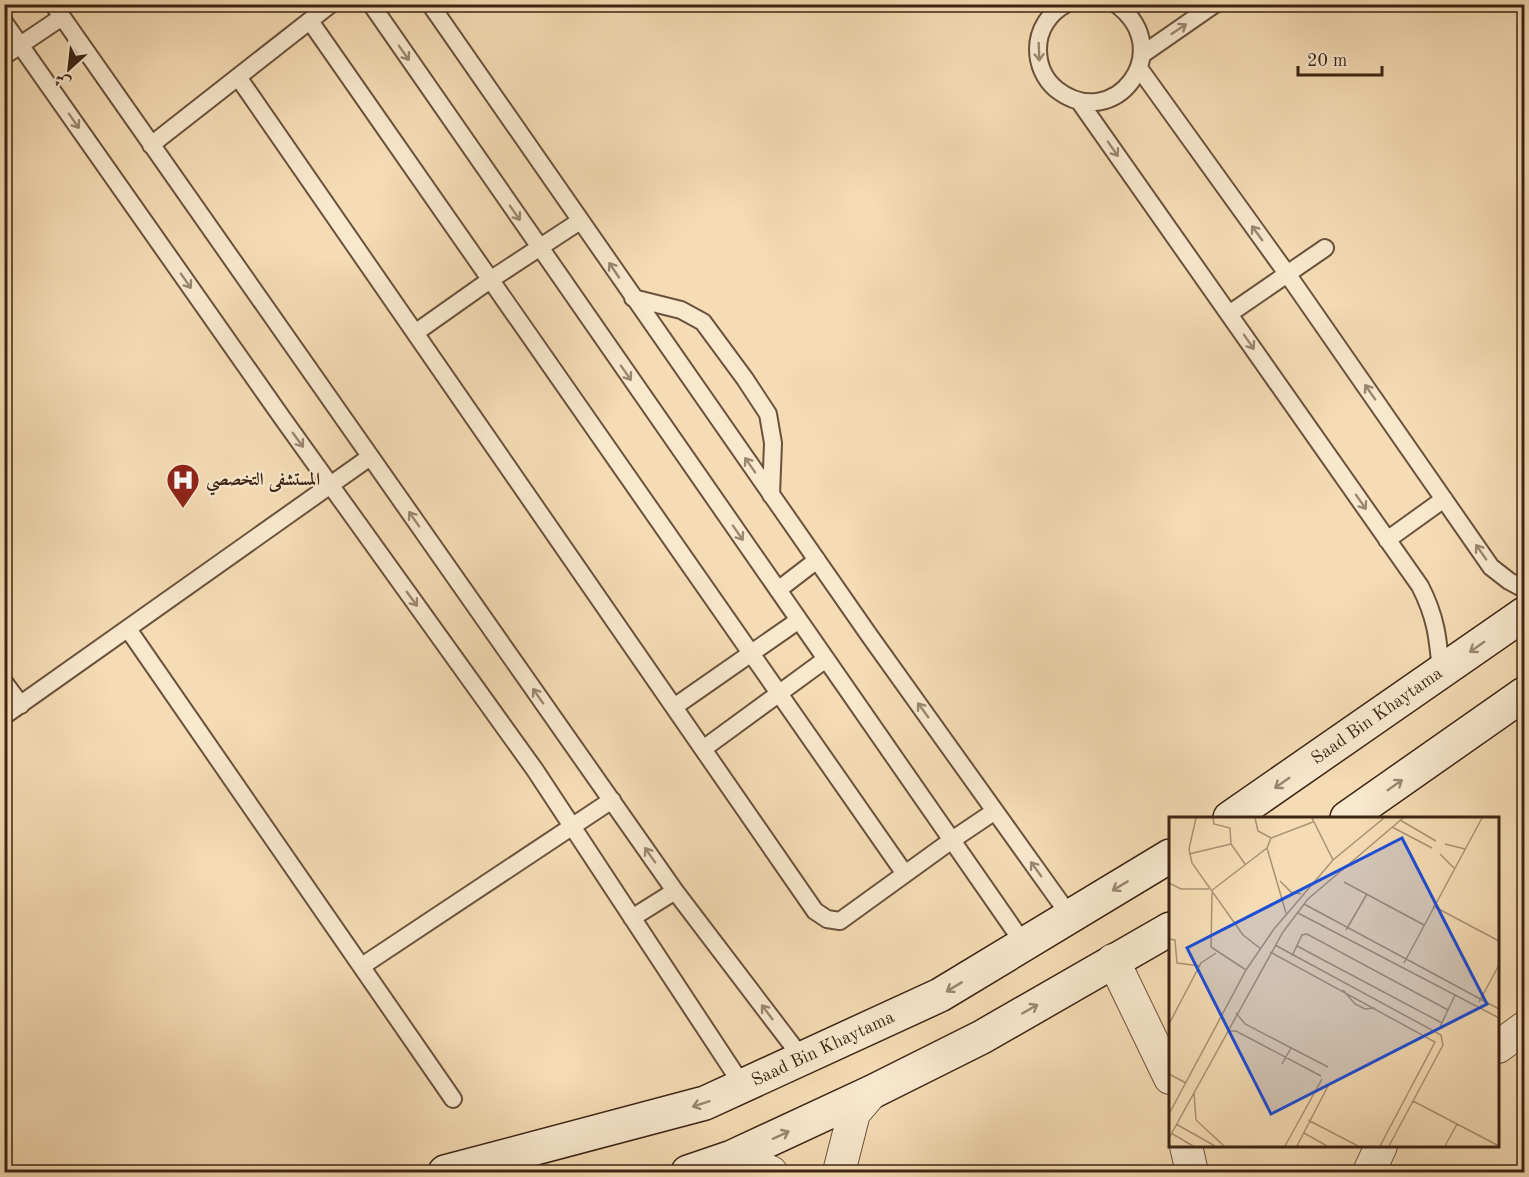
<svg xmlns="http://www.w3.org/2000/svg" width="1529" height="1177" viewBox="0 0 1529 1177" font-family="'Old Standard TT',Amiri,serif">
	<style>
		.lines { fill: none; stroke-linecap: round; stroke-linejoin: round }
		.service-casing { stroke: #6a523c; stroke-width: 20 }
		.minor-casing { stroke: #6a523c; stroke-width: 34 }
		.secondary-casing { stroke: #3c2414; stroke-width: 36 }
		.service { stroke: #f8e8ce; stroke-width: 16 }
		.minor { stroke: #f8e8ce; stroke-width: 32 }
		.secondary { stroke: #f8e8ce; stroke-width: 33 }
		.oneway { stroke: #9a8671 }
		.labels { text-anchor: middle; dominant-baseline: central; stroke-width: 4.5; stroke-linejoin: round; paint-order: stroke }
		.poi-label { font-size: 18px; font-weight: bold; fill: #3c2414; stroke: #f8e8ce; text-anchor: start }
		.street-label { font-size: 18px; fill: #3c2414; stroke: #f8e8ce }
		.inset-road { fill: none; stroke: #ab9274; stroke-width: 1.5 }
		.view { fill: #1d4ed8; fill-opacity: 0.15; stroke: #1d4ed8; stroke-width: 3 }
		.inset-edge { fill: none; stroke: #3c2414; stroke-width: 3 }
	</style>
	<rect width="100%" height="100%" fill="#f5dcb4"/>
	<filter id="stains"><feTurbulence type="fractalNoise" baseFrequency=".00333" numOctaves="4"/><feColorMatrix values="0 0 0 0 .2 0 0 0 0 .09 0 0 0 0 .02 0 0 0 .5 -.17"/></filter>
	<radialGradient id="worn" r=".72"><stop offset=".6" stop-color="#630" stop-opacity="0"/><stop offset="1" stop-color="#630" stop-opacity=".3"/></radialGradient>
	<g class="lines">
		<defs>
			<path id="service" d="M53,4L675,891L802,1058
				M371,4L1024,944
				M430,4L869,635L1070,916
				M1066,4C1049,13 1038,30 1038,49C1038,64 1044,79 1056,89C1114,135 1179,50 1116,4
				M310,21L905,874
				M4,22L283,419L535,770L743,1086
				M1143,54L1215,4
				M4,56L62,17
				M1139,68L1288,275L1491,567L1509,581L1524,589
				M238,77L815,911L827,919L840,921L952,840L995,811
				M1079,101L1420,586C1436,617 1438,638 1441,672
				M151,145L331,4
				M633,298L681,310L703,322L745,379L768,414L773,443L771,495
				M1229,314L1325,248
				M415,333L490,280L580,221
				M1387,540L1444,499
				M778,590L817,560
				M128,629L453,1099
				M4,682L21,705
				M674,707L799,620
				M4,716L370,457
				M703,749L826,659
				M632,918L675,891
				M362,966L612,800"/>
			<path id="minor" d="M1113,960L1170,1078
				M1498,1047L1524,1028
				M1186,1146L1192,1172
				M732,1157L771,1172
				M839,1172L854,1113L872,1092
				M1369,1172L1381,1146"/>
			<path id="secondary" d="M1230,818L1524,614
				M1347,818L1524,694
				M445,1172L705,1103L940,995L1170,856
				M688,1172L732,1157L872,1092L982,1037L1170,929"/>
		</defs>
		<use href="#service" class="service-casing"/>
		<use href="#minor" class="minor-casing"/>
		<use href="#secondary" class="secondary-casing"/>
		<use href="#service" class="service"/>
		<use href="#minor" class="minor"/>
		<use href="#secondary" class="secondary"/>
	</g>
	<defs><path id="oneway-shaft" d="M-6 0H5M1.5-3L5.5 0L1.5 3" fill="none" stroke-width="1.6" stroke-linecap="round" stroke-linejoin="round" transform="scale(1.5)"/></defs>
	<g class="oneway">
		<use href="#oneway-shaft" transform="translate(1179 29) rotate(-34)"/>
		<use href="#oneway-shaft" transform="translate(1039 52) rotate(88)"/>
		<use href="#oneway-shaft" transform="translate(404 53) rotate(55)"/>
		<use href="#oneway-shaft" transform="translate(74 121) rotate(55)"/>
		<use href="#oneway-shaft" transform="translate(1113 149) rotate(55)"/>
		<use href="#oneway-shaft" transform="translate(515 213) rotate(55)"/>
		<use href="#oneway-shaft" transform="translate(1257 233) rotate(-126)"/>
		<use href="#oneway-shaft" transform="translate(614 270) rotate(-124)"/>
		<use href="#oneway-shaft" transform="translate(186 281) rotate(55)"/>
		<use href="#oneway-shaft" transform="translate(1249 342) rotate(55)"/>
		<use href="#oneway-shaft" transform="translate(626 373) rotate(55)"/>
		<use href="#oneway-shaft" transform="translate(1370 392) rotate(-125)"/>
		<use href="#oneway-shaft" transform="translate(298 440) rotate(54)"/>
		<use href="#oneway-shaft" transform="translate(750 465) rotate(-125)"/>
		<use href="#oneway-shaft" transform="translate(1361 502) rotate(55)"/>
		<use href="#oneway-shaft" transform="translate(414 519) rotate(-125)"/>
		<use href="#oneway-shaft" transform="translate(738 533) rotate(55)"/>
		<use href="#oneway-shaft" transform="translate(1481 552) rotate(-125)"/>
		<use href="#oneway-shaft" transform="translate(412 599) rotate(54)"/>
		<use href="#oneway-shaft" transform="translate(1477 647) rotate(145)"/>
		<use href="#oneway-shaft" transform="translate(538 696) rotate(-125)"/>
		<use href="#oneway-shaft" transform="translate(923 710) rotate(-126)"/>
		<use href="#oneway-shaft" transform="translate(1282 783) rotate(145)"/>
		<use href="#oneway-shaft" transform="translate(1395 785) rotate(-35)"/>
		<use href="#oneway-shaft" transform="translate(650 855) rotate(-125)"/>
		<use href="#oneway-shaft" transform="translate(1036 869) rotate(-126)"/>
		<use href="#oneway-shaft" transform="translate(1120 886) rotate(149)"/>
		<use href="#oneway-shaft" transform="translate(954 987) rotate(149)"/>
		<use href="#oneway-shaft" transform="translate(1030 1009) rotate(-30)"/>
		<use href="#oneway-shaft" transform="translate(767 1012) rotate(-127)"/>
		<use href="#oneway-shaft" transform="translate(701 1104) rotate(162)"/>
		<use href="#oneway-shaft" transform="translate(781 1135) rotate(-25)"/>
	</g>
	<defs>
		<symbol id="hospital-pin" viewBox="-11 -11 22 30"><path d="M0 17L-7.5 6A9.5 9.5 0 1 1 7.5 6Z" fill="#8f2418" stroke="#f8e8ce"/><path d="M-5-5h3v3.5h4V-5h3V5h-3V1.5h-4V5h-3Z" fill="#fff"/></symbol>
	</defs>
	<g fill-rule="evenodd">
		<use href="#hospital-pin" x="164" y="461" width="38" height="52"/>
	</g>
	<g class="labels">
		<g class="poi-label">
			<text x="206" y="480">المستشفى التخصصي</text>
		</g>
		<g class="street-label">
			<text transform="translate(1377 716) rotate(-35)">Saad Bin Khaytama</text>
			<text transform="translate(823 1049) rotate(-25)">Saad Bin Khaytama</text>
		</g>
	</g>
	<g transform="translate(1169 817)">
		<rect width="330" height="330" fill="#f5dcb4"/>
		<path class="inset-road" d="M27,1L20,32L23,46L74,118L92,132M44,1L45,7L61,11L62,27L76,47M86,1L89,14L102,21M143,1L164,43M231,3L267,24M223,10L263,31M276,27L296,32M20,37L62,27M271,37L285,51M111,64L122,75L132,77M175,65L255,108M0,66L12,72H40M42,74L98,31M43,76L42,130L77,153M135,87L330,192M264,89L330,124M117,96L98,31L102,21L144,5M129,96L330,201M177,113L198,77M0,122L6,123L8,146L31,149M106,128L272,218L274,228L220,329M128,129L273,206M101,135L266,225L211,329M123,139L133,118L138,117L279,193M235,146L313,1M174,173L186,187L196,192L206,191M310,185L330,148M67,196L76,207L159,250M0,207L32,146L47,136M271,210L286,178M58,214H67L152,259M113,247L122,231M0,257L17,266M25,276L27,303L55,329M244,284L330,329M0,297L77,153L105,112L164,43L215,1M139,303L189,329M7,307L46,329M2,316L24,329M135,316L158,329M0,321L114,115L139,82L234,1M116,329L153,262M128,329L160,267M276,329L288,307"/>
		<path class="view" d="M233,21L318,187L102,297L18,131Z"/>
		<rect width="330" height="330" class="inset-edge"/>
	</g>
	<rect width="1529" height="1177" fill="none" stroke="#f5dcb4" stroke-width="24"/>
	<rect x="6" y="6" width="1517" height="1165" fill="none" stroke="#3c2414" stroke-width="3"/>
	<rect x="12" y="12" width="1505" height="1153" fill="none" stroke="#3c2414" stroke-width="1.5"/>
	<g transform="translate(69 69) rotate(207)" stroke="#f8e8ce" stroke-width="4.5" paint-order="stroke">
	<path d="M0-4.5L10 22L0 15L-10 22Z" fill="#3c2414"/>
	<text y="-9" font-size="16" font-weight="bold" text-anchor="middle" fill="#3c2414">ش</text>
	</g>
	<path d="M1298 66v9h84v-9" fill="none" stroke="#3c2414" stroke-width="3"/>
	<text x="1307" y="66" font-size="18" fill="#3c2414" stroke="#f8e8ce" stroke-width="4.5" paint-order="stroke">20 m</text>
	<rect width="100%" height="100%" filter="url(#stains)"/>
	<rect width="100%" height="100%" fill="url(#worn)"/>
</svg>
